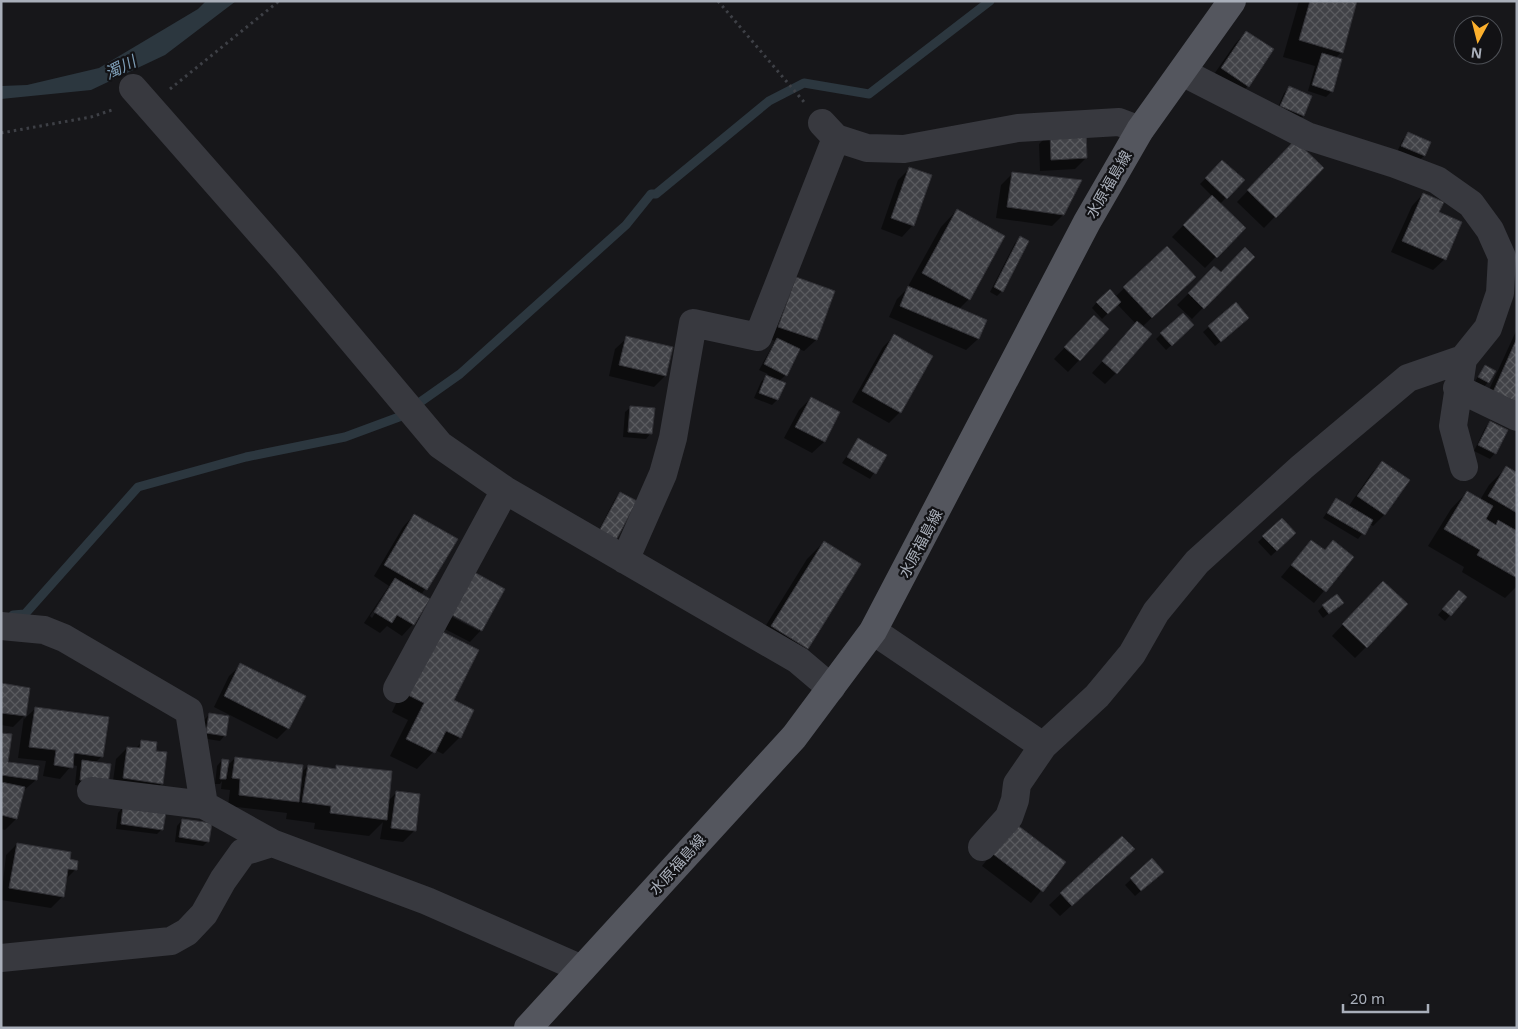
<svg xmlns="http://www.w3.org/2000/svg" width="1518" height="1029" viewBox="0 0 1518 1029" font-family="'Noto Sans','Noto Sans JP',sans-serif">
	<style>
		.water { fill: #2c373f }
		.shadow { fill: #0007; fill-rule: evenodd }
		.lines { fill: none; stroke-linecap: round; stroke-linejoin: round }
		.stream { stroke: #2c373f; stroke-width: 9 }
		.building { fill: url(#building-cross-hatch); stroke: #313136 }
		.path { stroke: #3e4046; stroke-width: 3; stroke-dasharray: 2.5 4; stroke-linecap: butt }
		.minor { stroke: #38393f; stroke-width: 28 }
		.major { stroke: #54565e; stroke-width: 28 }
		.labels { text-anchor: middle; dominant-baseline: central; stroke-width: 4.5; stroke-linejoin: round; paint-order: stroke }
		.street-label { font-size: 15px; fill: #a9afba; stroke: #121215 }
		.water-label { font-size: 16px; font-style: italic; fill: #7e9eb7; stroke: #121215 }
	</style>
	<defs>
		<pattern id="building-cross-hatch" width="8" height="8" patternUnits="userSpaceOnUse" patternTransform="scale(1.25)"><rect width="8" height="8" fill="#414247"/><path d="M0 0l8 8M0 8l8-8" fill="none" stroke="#5a5b5f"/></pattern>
	</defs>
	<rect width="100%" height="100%" fill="#17171a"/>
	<path class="water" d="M206,1H236L165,55L91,90L1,99V86L27,85L99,68L198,9Z"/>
	<path class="shadow" d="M1299,1H1356L1342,52L1335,58L1332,91L1326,97L1308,91L1315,66L1283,57Z
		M1246,32L1248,86L1237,97L1210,80L1235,44Z
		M1289,88L1311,97L1303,116L1297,121L1276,112L1284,93Z
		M1050,133L1086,158L1075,169L1040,171L1039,144Z
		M1408,134L1429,143L1424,156L1418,161L1397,152L1403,139Z
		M1295,142L1322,168L1264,228L1237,202Z
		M1223,161L1243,180L1220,204L1244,228L1205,268L1172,237L1212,196L1200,184Z
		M909,169L913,225L902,237L881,229L898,180Z
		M1012,174L1063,215L1052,226L996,218L1001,185Z
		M1423,194L1437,212L1445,259L1433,270L1391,252L1412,206Z
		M957,210L969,299L959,309L985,320L978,339L966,350L889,317L897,299L906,290L941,227Z
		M1021,238L1002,291L997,296L990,292L1015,243Z
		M1166,248L1183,288L1142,327L1116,373L1105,384L1092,373L1136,324L1117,304L1102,319L1092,308L1097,302L1115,297Z
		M1253,257L1192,319L1177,305L1214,268L1221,274Z
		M797,279L833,292L816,340L804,351L798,349L786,375L779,381L784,384L777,400L772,405L754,398L761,382L768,374L759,370L775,341L768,338L785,290Z
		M1235,304L1242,324L1215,346L1203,332Z
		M1083,328L1108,329L1068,372L1054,359Z
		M1517,329V412L1483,403Z
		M1187,331L1166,350L1156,339L1161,334Z
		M894,336L900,412L889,423L852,402L883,347Z
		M627,338L665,376L654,387L609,376L615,349Z
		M1485,366L1488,382L1483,388L1474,383Z
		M811,398L838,413L824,442L812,453L784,438L799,410Z
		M631,407L651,433L646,439L623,437L625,412Z
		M1490,422L1495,453L1490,459L1474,451L1485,428Z
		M858,440L886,455L870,479L842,463Z
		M1382,462L1408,481L1384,515L1373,526L1370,524L1358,539L1323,518L1336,499L1348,507L1371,474Z
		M1506,468L1513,472L1517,469V586L1505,598L1462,572L1464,567L1428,546L1451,509L1467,492L1480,500L1489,485Z
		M620,493L636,502L595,537L615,499Z
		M414,515L456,540L421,595L413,624L402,636L387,626L380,633L364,623L389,586L374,576L403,527ZM386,591H389L372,618L370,616Z
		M1282,520L1295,533L1271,556L1258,542Z
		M1311,541L1324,551L1352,557L1314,603L1281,577Z
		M824,542L807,648L790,665L755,643L807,559Z
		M1372,594L1366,647L1355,658L1332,636Z
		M1454,597H1466L1445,621L1438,615Z
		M1342,603L1323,618L1318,611L1323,606Z
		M448,615L479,631V628L481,630L470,642L441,627Z
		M422,649L452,700L460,737L443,754L435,750L417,769L390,756L408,720L392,712Z
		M241,665L288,728L277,739L214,707L229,676Z
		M1,685L28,689L24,719L35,709L102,756L95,763L102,789L75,785L77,766L72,765L60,779L43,776L46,761L18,758L24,716L13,727L1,725Z
		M209,715L225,735L220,741L201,738L204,720Z
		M1,734L7,763L36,780L23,791L16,819L5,830L1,829Z
		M142,742L155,752L162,783L151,794L112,789L116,759L127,748L135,749Z
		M235,758L300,774L308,766L333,770L337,766L388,801L397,792L414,831L403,842L380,839L383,822L369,836L314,829L315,823L286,819L287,813L228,806L230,790L221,789L222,781L220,784H215L217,766L222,760L226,767Z
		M123,807L162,829L157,834L116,829L118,813Z
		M182,820L208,841L203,846L175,842L177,826Z
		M1005,837L1064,862L1031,903L982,866Z
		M1122,837V860L1060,916L1049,905Z
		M17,844L69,860L75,870L65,880L63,896L51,908L1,900L6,855Z
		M1152,860L1157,877L1135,896L1125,885Z"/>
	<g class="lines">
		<path class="stream" d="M13,615L25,614L138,487L246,457L345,437L399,417L460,374L626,225L651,194H656L769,101L804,83L869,94L990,1"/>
	</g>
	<path class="building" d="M1310,1H1357L1343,53L1299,40Z
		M1246,31L1274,49L1249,87L1221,68Z
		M1322,53L1342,59L1333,92L1312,85Z
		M1289,86L1312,96L1304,116L1280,106Z
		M1086,130L1087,158L1051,160L1050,132Z
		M1408,132L1431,142L1425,156L1401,146Z
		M1295,140L1324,168L1276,218L1247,190Z
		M1222,160L1245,180L1227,199L1205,178Z
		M909,167L932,175L914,226L891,218Z
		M1012,172L1082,180L1064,215L1007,207Z
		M1423,193L1444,202L1439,212L1462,222L1446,260L1402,241Z
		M1212,195L1246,228L1217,258L1183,225Z
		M957,209L1005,236L970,300L922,273Z
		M1020,236L1029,241L1003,292L994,287Z
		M1167,246L1196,277L1152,318L1123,287Z
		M1245,247L1255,257L1204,309L1188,293L1214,266L1221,272Z
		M796,277L835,291L817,340L778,327Z
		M908,286L987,320L979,339L900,306Z
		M1110,289L1121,302L1108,314L1096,302Z
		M1236,302L1249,318L1221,342L1208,326Z
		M1183,313L1194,325L1172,346L1160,333Z
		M1094,315L1109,329L1080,361L1064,347Z
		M1137,321L1152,334L1117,374L1102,361Z
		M894,334L933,356L901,413L862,391Z
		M626,336L673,347L666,376L619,365Z
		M777,338L800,349L787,376L764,364Z
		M1517,338V402L1493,392Z
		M1485,365L1496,371L1489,383L1478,377Z
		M766,375L786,383L778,400L759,393Z
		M811,397L840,412L825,442L795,427Z
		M630,406L655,408L652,434L628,432Z
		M1490,421L1508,430L1496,454L1478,445Z
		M858,438L887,455L876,474L847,457Z
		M1382,461L1410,480L1385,515L1357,496Z
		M1506,466L1516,472L1517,470V513L1488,496Z
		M1467,491L1493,506L1486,519L1496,525L1498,520L1517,531V578L1477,555L1480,550L1444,529Z
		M620,492L637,501L616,540L599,531Z
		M1336,498L1373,520L1365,535L1327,513Z
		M414,514L458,539L427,590L384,565Z
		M1282,518L1296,533L1277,551L1262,536Z
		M1311,540L1325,550L1333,540L1354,557L1326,592L1291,565Z
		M824,541L861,564L808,649L771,626Z
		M474,572L505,589L482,631L452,615Z
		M395,578L430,599L414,625L397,615L392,623L374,612Z
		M1383,581L1408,604L1367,648L1342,624Z
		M1459,590L1467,597L1451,616L1442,609Z
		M1337,594L1344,603L1329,614L1322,605Z
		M439,630L479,650L454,700L474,710L461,738L446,731L435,753L406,739L424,703L408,695Z
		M240,663L306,696L289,729L224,696Z
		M1,683L30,688L26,716L1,713Z
		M35,707L109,717L103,757L74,753L73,768L54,765L56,750L29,747Z
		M209,713L229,716L226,736L206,733Z
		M1,733L12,734L8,762L39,766L37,780L1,775Z
		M141,740L157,742L156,751L167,752L163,784L123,778L127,747L140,748Z
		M235,757L303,765L299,802L239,795L240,779L232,778Z
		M222,759L229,760L226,779H220Z
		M82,760L111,764L108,784L80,780Z
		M308,765L336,769V765L392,771L387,820L330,813L331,806L302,802Z
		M1,782L25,787L17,819L1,815Z
		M396,791L420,794L416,831L391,828Z
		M123,806L166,812L163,830L121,824Z
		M182,819L212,823L209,842L179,837Z
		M1016,824L1066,862L1043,892L993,854Z
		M1122,836L1135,849L1072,906L1060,893Z
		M17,843L71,852L70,859L78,861L77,870L68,869L64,897L9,888Z
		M1152,858L1164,872L1141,891L1130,878Z"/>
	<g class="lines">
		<path class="path" d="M718,1L804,102
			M170,89L279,1
			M1,133L91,117L115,109"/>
		<path class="minor" d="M1182,72L1307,136L1395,164L1437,180L1471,204L1490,230L1502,257L1500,293L1488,328L1463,359L1453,426L1464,467
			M133,88L287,263L440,445L505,490L798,660L831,688
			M822,123L836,138L867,148L904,149L1018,128L1119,122L1140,130
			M1457,388L1517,417
			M625,560L663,474L673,438L693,323L758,337L836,138
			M1,626L44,630L64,638L189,711L204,805L272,843
			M873,631L1043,746
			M397,689L505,490
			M91,791L204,805
			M982,847L1009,817L1015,800L1017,784L1043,746L1097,696L1132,654L1156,612L1197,562L1302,467L1408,378L1463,359
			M1,958L171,941L187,932L204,914L223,880L243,852L272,843L427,901L582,969"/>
		<path class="major" d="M528,1028L794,737L873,631L1087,222L1140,130L1232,1"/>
	</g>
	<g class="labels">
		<g class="street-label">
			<text transform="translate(1108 184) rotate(-60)">水原福島線</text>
			<text transform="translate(920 543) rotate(-62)">水原福島線</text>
			<text transform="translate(677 864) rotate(-48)">水原福島線</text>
		</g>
		<g class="water-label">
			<text transform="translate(120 67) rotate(-26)">濁川</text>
		</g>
	</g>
	<rect width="1518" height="1029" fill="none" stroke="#a9afba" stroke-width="5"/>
	<g transform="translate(1478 40) rotate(187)"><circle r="24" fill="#121215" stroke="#4e5157"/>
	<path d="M0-4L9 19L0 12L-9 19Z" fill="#fcb02d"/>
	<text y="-8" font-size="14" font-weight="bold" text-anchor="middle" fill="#a9afba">N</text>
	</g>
	<path d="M1343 1004v8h85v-8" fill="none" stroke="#a9afba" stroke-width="2.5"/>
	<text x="1350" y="1004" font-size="15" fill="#a9afba" stroke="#121215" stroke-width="4" paint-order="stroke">20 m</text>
</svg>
